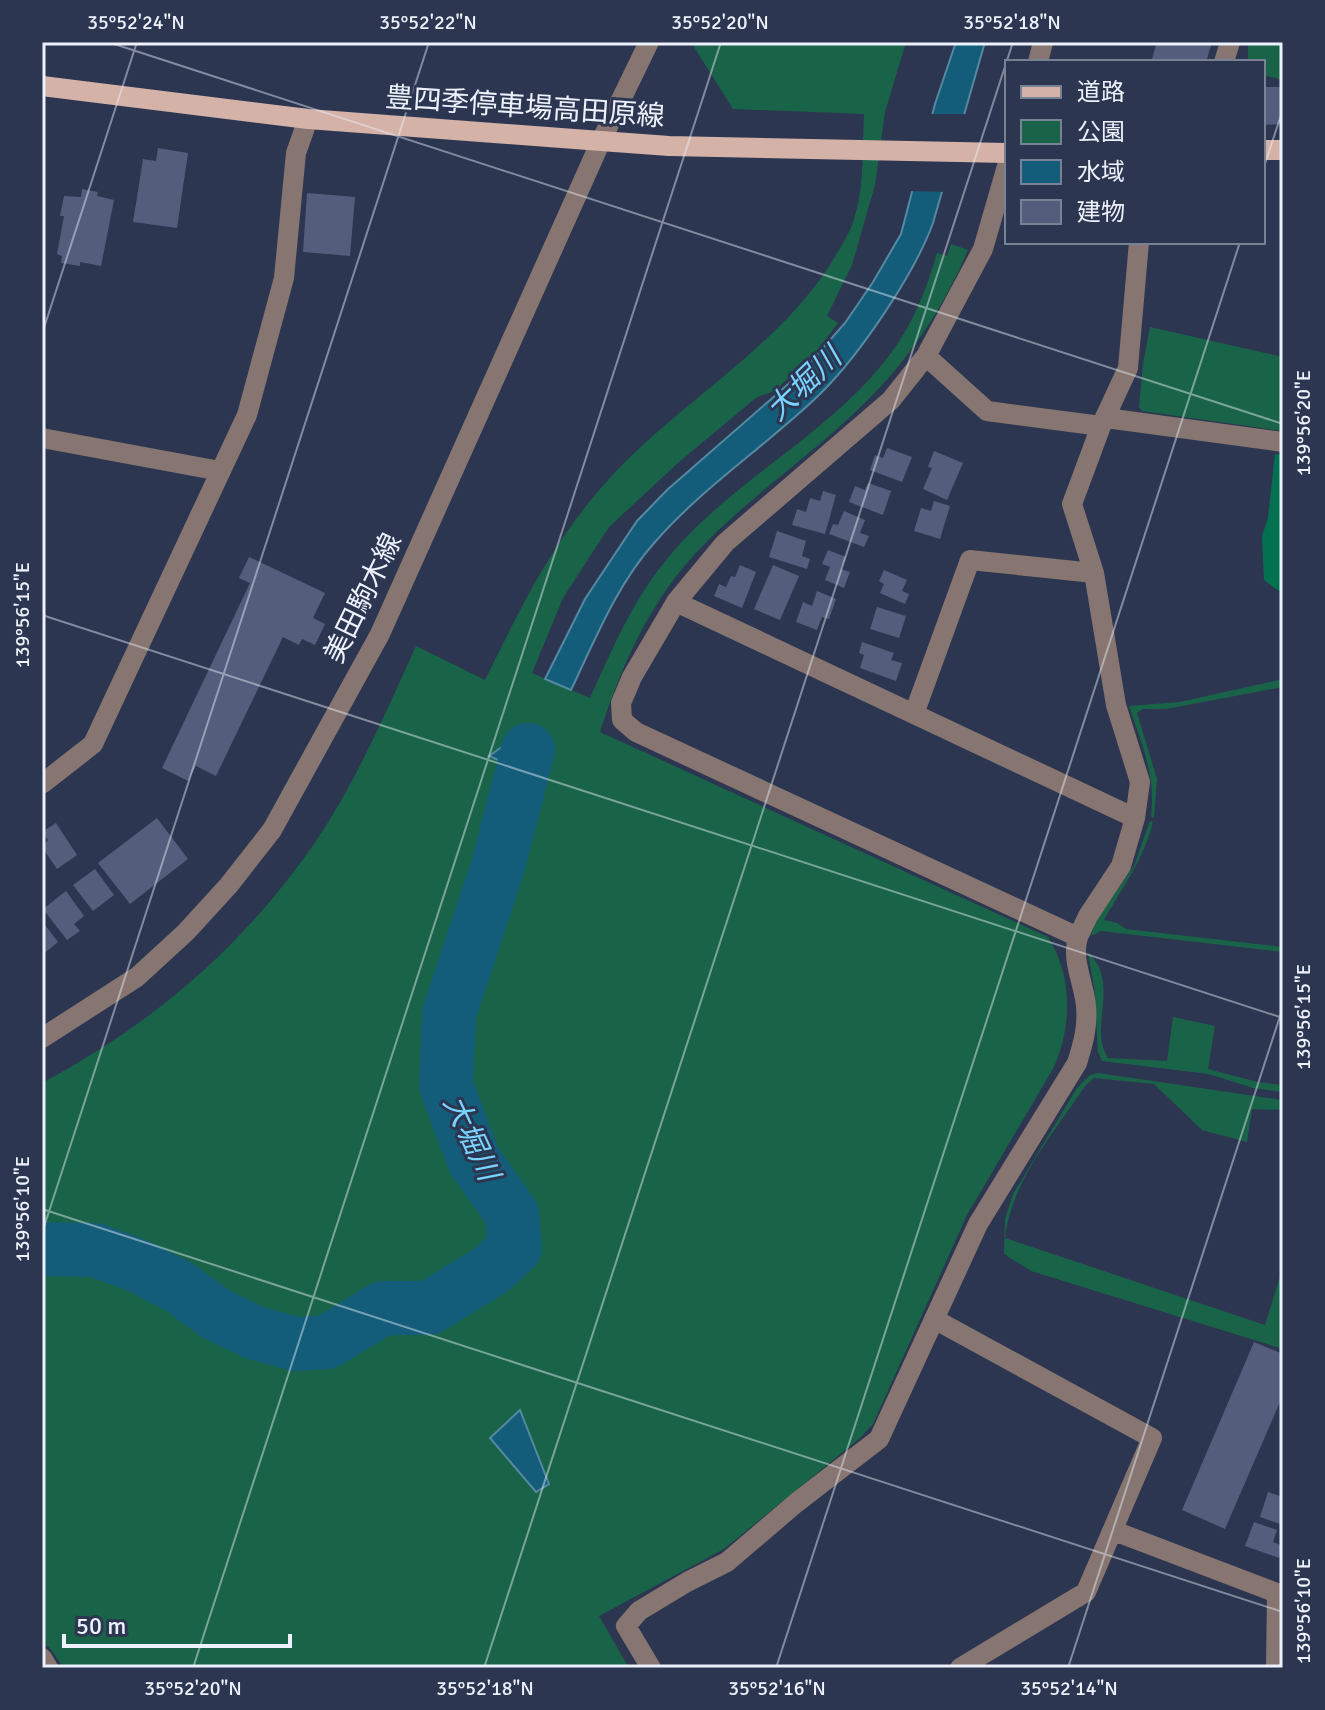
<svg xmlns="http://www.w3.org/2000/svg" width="1325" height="1710" viewBox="0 0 1325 1710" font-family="Signika,'Noto Sans JP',sans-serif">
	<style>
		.green { fill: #196448 }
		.forest { fill: #03714f }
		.water { fill: #145d7a; stroke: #5589a1; stroke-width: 2 }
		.pier { fill: #2c3651 }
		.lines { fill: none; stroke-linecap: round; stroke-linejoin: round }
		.river { stroke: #145d7a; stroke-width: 54 }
		.building { fill: #525e7b }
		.minor { stroke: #867570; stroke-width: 20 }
		.major { stroke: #d4b2a7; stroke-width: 20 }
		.ticks { fill: none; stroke: #edf1fc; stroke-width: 2; stroke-opacity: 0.45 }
		.labels { text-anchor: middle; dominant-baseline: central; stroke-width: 6; stroke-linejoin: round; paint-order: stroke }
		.street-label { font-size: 28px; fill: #edf1fc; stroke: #2c3651 }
		.water-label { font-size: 30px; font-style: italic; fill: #78d4ff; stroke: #2c3651 }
		.neatline { fill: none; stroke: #edf1fc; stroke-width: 3 }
		.ticks-label { font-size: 20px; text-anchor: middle; fill: #edf1fc }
	</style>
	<rect width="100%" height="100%" fill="#2c3651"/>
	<path class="green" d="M691,42H906L885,112L875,185L852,265L827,316L838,323L818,349L775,391L757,397L679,462L609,527L563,598L532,673L590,698C611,652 631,604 663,564C727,482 830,436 891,353C913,324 927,288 937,253L947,256L951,244L968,250C941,314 901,371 849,418C794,469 730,511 682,569C643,617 619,673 600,732L1048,937C1073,977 1072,1025 1054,1067L967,1215L873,1424L860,1438L724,1549L599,1616L629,1668H64L49,1647L42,1644V1083C154,1023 244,946 316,841C357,780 386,712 416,646L485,680C521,607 553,540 609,479C678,403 773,352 830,265C838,251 848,237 853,222C865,188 862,150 864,114L733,109Z
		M1248,42H1283V80L1263,75V62H1248Z
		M1150,327L1283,357V431L1142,411L1139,407L1143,364Z
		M1283,679V687L1166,709H1143L1137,713L1157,779L1154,818L1151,817C1156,775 1142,745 1129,706L1180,702Z
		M1150,821L1153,822C1143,861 1123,886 1104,920L1117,923L1126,929L1283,947V952L1101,931L1091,936L1095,922L1134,866Z
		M1088,952C1121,984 1088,1027 1108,1058L1167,1061L1173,1017L1215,1026L1208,1069L1258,1082L1283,1085V1092L1253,1088L1209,1074L1102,1061L1098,1052L1094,987Z
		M1098,1073L1283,1100V1110L1252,1109L1247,1142L1202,1130L1154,1084L1094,1078L1085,1086C1054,1133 1012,1180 1005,1238L1265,1325L1283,1267V1349L1031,1271L1004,1254L1005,1219L1013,1194L1077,1088L1090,1075Z"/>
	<path class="forest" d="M1275,454L1283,455V594L1264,580L1262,536L1268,518Z"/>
	<path class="water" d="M956,42H985L933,223C914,275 859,356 819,395C766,446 704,486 655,542C617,584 595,640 571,690L545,679L585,599L637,521L667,490L802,372L845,323L873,282L901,234L935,104Z
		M513,739L542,751L545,780L489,756Z
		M520,1410L549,1484L536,1492L490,1438Z"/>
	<path class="pier" d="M928,114H969L946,192L909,191Z"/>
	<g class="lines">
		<path class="river" d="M42,1249L95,1250L139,1266L179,1287L216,1314L253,1332L295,1344L327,1342L383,1308H429L491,1270L515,1248L512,1214L474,1160L446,1086L449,1014L498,866L528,750"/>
	</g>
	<path class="building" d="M1157,42H1212L1206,62H1151Z
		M1263,87H1283V124L1263,125Z
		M158,148L188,153L177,228L133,222L143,159L156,161Z
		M82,189L98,192L97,196L114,200L101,266L80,262V266L61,263L62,256L57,254L64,216H60L64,196L81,197Z
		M307,193L355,197L350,256L303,252Z
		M887,448L912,457L902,482L870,470L875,455L883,458Z
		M934,451L963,463L947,500L923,489L932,468L928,467Z
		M868,483L891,491L883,515L849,502L855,486L865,490Z
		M823,491L836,495L825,534L792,525L797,509L806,512L810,498L820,501Z
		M934,501L950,506L940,539L914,531L921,508L931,511Z
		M844,511L865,520L860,533L869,536L864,547L829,534L833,524L838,525Z
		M777,531L806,541L802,556L810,559L807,569L769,557Z
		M828,550L846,557L841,569L850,572L844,588L825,580L830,567L822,564Z
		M249,557L325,593L313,618L325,624L315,645L302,639L299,645L283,637L216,776L196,766L188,781L162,768L250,583L239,578Z
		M740,565L756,572L742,608L714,596L719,584L726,587L731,576L735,577Z
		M773,565L799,576L780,620L754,609Z
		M884,570L907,580L902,591L909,594L905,604L880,593L884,584L879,581Z
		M817,591L836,599L829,619L822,617L817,630L796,622L803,602L812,606Z
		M877,607L906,616L899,638L870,629Z
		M862,642L894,653L891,660L902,663L896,681L860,668L864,655L859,653Z
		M157,818L188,859L130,904L98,863Z
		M56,823L77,855L57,869L42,847L48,840L42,832Z
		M95,869L114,895L93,911L73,885Z
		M66,891L84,916L74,924L80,931L67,940L43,909Z
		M42,921L58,942L42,955Z
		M1254,1342L1283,1354V1395L1225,1529L1182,1510Z
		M1268,1492L1283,1497V1525L1260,1517Z
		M1254,1522L1277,1530L1273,1542L1283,1546L1279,1558L1245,1546Z"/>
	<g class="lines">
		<path class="minor" d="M1038,62L1043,42
			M1224,62L1230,42
			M926,356L987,411L1101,426
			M1106,418L1283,442
			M42,438L220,471
			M676,602L1135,818
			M914,714L970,560L1094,573
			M42,784L93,744L247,415L284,278L296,153L308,119
			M1078,937L1088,916L1121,866L1135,818L1140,782L1116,705L1094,573L1072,504L1101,426L1128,368L1139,242
			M42,1038L137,977L186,932L229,885L272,830L380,634L601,141L649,42
			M934,1319L1152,1438L1086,1592L960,1668
			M1114,1531L1277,1593L1276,1668
			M42,1658L48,1668
			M651,1668L626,1626L639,1611L687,1582L727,1562L796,1503L879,1439L978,1224L1077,1063C1083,1044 1088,1027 1086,1006C1084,983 1071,960 1078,937L636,732L622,720L621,703L632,677L676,602L725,543L891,400L926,356L983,249L1007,166"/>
		<path class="major" d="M42,86L308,119L601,141L669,146L1007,153
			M1263,150H1283"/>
	</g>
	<path class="ticks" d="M108,42L1283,424M1263,170L1283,109M42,334L137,42M42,615L1283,1018M42,1209L1283,1612M42,1233L429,42M193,1668L721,42M484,1668L1013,42M776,1668L1240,242M1068,1668L1283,1007"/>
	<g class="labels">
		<g class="street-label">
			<text transform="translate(525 107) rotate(4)">豊四季停車場高田原線</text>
			<text transform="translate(363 598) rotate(-64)">美田駒木線</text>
		</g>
		<g class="water-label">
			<text transform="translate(804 384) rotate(-44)">大堀川</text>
			<text transform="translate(471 1138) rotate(65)">大堀川</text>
		</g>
	</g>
	<rect width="1325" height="1710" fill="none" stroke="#2c3651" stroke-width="88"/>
	<rect x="1005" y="60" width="260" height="184" fill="#2c3651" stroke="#798195" stroke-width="2"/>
	<rect x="1021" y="86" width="40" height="12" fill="#d4b2a7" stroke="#798195" stroke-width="2"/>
	<text x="1077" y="100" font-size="24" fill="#edf1fc">道路</text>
	<rect x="1021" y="120" width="40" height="24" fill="#196448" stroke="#798195" stroke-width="2"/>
	<text x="1077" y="140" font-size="24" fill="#edf1fc">公園</text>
	<rect x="1021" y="160" width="40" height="24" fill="#145d7a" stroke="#798195" stroke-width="2"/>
	<text x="1077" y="180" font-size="24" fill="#edf1fc">水域</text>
	<rect x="1021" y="200" width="40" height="24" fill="#525e7b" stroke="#798195" stroke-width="2"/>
	<text x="1077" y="220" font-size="24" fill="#edf1fc">建物</text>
	<path d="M64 1634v12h226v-12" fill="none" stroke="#edf1fc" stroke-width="4"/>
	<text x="76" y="1634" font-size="24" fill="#edf1fc" stroke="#2c3651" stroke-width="6" paint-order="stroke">50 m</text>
	<rect x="44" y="44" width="1237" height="1622" class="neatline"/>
	<g class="ticks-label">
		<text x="136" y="29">35°52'24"N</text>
		<text x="428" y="29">35°52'22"N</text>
		<text x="720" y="29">35°52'20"N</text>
		<text x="1012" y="29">35°52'18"N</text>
		<text transform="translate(1303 423) rotate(-90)" y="7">139°56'20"E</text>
		<text transform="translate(22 615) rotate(-90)" y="7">139°56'15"E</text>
		<text transform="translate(1303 1017) rotate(-90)" y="7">139°56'15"E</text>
		<text transform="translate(22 1209) rotate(-90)" y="7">139°56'10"E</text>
		<text transform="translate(1303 1611) rotate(-90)" y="7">139°56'10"E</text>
		<text x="193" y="1695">35°52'20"N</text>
		<text x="485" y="1695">35°52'18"N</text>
		<text x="777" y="1695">35°52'16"N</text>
		<text x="1069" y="1695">35°52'14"N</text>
	</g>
</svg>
